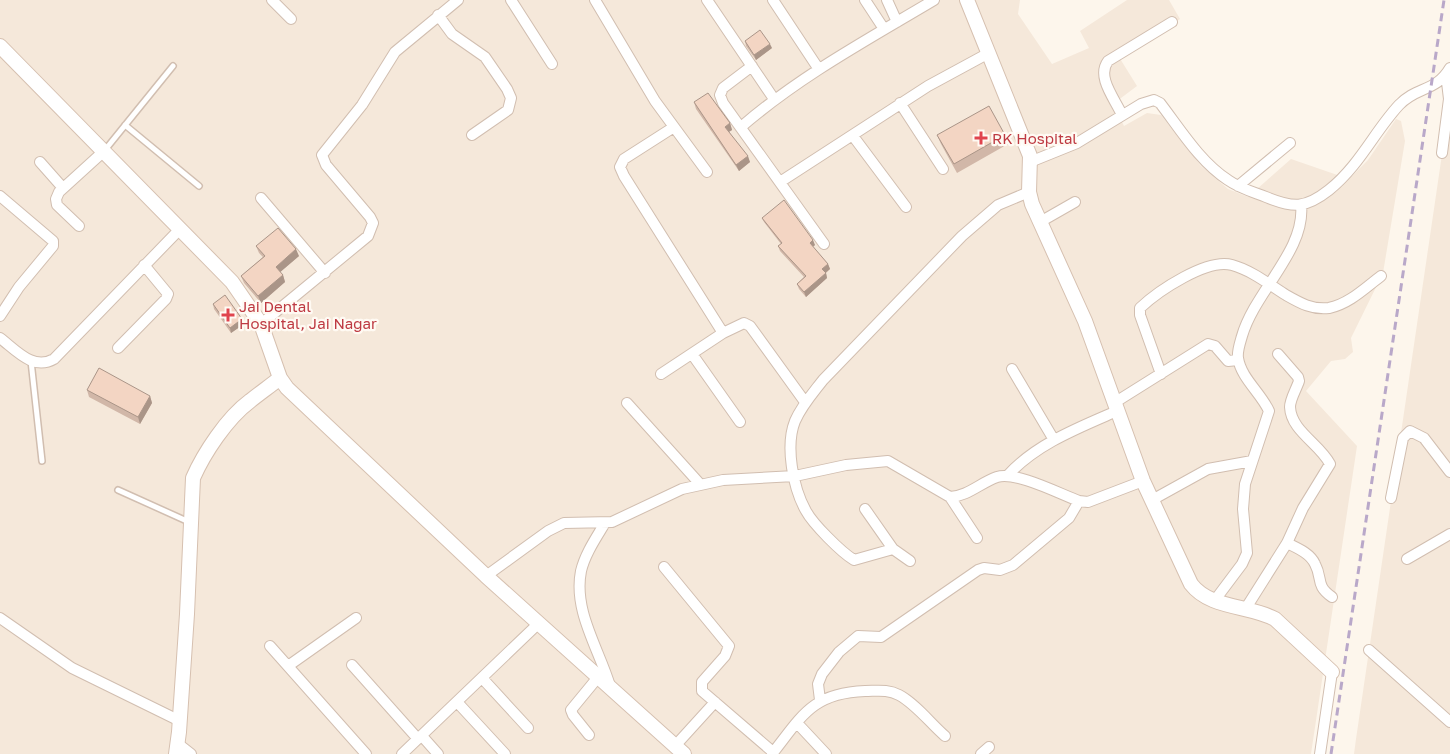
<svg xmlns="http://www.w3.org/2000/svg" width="1450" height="754" viewBox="0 0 1450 754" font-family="'Golos Text',sans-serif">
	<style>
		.residential { fill: #f5e8da }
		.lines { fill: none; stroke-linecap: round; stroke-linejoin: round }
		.lane-casing { stroke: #d1beb0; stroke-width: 8 }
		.street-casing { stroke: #d1beb0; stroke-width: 12 }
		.secondary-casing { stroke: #d6c0b0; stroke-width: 16 }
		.lane { stroke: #fff; stroke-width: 5 }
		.street { stroke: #fff; stroke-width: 10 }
		.secondary { stroke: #fff; stroke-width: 14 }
		.rail { stroke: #b9a8c9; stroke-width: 3; stroke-dasharray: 8 5; stroke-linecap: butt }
		.wall { fill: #d1b7a8 }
		.shaded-wall { fill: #aa9588 }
		.building { fill: #f3d5c3; stroke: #aa9588 }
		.health-dot { fill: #e0444e; stroke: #fffaf3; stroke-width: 2 }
		.labels { text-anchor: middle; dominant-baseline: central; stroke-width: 4.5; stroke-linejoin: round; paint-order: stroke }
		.health-label { font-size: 15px; fill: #be3a42; stroke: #fffaf3; text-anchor: start }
	</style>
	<rect width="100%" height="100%" fill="#fdf6ec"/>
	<path class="residential" d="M0,0H1020L1018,14L1052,64L1089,48L1080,31L1127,0H1169L1180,19L1119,57L1137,86L1113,104L1124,126L1147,113L1161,115L1201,166L1228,189L1248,197L1291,159L1349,179L1368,160L1396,119L1401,121L1405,141L1383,273L1351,338L1353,352L1345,359L1331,361L1306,391L1357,446L1311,754H0Z
		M1450,100V754H1354L1356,739Z"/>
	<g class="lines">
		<defs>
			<path id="lane" d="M125,125L199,186
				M105,150L173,66
				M31,361L42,461
				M118,490L189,522"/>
			<path id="street" d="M272,0L291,19
				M511,0L552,64
				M595,0L655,101L707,172
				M707,0L774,99
				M773,0L818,68
				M865,0L884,29
				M887,0L897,22
				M438,15L452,34L485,57L507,89L511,98L508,110L472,135
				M752,66L723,88L720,95L723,103L824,244
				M900,103L943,169
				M1122,115C1115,99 1096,77 1108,61L1172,22
				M674,127L624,159L620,167L624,176L723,333
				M741,127C800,76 867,40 934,0
				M853,136L906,207
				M1442,153L1449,99L1446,74
				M40,162L63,188
				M1030,162L1077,143L1141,104L1154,100L1160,103C1180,129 1200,162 1228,180C1239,188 1253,192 1266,197C1293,208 1305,209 1329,190C1360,165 1374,132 1399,105C1417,86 1436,92 1450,68
				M780,182L928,86L987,54
				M1238,186L1290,143
				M0,196L53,241V246L19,287L0,316
				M261,198L325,273
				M1040,222L1075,202
				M79,226L57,205L56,199L59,192L103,152
				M261,324L368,236L373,223L370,217L326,165L322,155L362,105L395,52L458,0
				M0,338C16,350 33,371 54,359L179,230
				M118,348L166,299L168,294L144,265
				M692,354L740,422
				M1012,369L1054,440
				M661,374L723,333L744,323L750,326L805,402
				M1161,374L1140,315V308C1158,291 1207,258 1232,265C1251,270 1270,285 1286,295C1300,303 1312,310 1329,308C1349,304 1365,288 1381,276
				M627,403L700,484
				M1114,403L1208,344L1215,346L1228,361L1238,360
				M1007,476C1036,444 1078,428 1117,411
				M950,497L977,538
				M1391,498L1403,438L1410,431L1424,438L1450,472
				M1152,500L1208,469L1252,461
				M865,509L893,549
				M605,523C596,538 585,554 581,571C573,611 599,649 610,686
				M1287,543C1297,548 1310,553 1315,564C1323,579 1315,585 1332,597
				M1407,559L1450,534
				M910,561L893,549L854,560C841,552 813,524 806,511C793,488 785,446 795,421C802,405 813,393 823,380L962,236L998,205L1029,192
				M664,567L729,646L725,656L702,682V691L773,752
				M486,576L548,531L564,523L612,522L682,489L723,480L795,476L846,465L888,461L950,497C968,496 980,483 997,477C1016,471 1060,494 1079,501L1088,502L1143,481
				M1215,600L1242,564L1247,553L1243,509L1245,484L1269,411C1261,393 1241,378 1238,358C1237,351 1240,343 1242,336C1255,291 1306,250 1301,205
				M1246,608L1287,543L1303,508L1330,464C1320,444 1291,431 1290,407C1290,399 1296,390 1299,381L1298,377L1278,354
				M0,618L72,668L180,721
				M270,646L366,754
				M1369,650L1450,722
				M352,665L418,739
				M288,666L356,618
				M482,678L528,728
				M820,700L818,684L822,674L839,652L858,636L881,637L978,570L984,568L1000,570L1013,565L1069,518L1079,501
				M457,702L505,754
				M797,723L826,754
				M589,735L573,715L571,710L599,676
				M422,736L438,754
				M177,743L191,754
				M675,746L715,702
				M402,754L539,623
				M772,754C802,716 812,693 865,691C877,691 888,689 899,695C916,704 930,723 945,736
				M981,754L989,747
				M1320,754L1332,672"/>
			<path id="secondary" d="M967,0L1030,156L1029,192L1032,204L1085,321L1143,481L1191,584C1210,609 1249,605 1275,619L1332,672
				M0,46L232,282L261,324L280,378L287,388L486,576L684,754
				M176,754L179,732L187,614L193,478C204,453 227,418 250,401C260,393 270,386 280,378"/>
		</defs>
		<use href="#lane" class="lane-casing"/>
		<use href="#street" class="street-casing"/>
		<use href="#secondary" class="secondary-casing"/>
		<use href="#lane" class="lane"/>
		<use href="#street" class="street"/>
		<use href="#secondary" class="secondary"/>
		<path class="rail" d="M1331,754L1444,0"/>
	</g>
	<path class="wall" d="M745,41L772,48L756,60L746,46Z
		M694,102L730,123L732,130L729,132L750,162L739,171L696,109Z
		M937,135H1005L1008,144L957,173L941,144Z
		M762,218L815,245L813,247L828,264L830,269L826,273L827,278L806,297L799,289L797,284L804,277L780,251L778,246L781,244L764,222Z
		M256,246L299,256L280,272L283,275L285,282L261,303L244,283L241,276L263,257L259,253Z
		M213,304L242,319L244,324L231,333L214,309Z
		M87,390L150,396L152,403L140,424L89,397Z"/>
	<path class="shaded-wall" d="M770,44L772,48L756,60L754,55Z
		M730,123L732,130L727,133L725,127Z
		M748,156L750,162L739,171L736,165Z
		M813,240L815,245L811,248L810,243Z
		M296,249L299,256L278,274L276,267Z
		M828,264L830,269L824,274L822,269Z
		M826,273L827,278L806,297L804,292Z
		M283,275L285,282L261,303L258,296Z
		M242,319L244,324L231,333L230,328Z
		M150,396L152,403L140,424L138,417Z"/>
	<path class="building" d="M760,30L770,44L754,55L745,41Z
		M708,93L730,123L725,127L748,156L736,165L694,102Z
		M989,106L1005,135L954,164L937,135Z
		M784,200L813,240L810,243L828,264L822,269L826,273L804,292L797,284L806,276L778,246L782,243L762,218Z
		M278,228L296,249L276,267L283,275L258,296L241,276L265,256L256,246Z
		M225,295L242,319L230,328L213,304Z
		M99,368L150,396L138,417L87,390Z"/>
	<g class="health-dot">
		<path d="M978.5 130.5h5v5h5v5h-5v5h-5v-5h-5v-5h5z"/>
		<path d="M225.5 307.5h5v5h5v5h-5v5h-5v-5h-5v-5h5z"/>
	</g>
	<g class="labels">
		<g class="health-label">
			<text x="992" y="138">RK Hospital</text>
			<text x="239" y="306">Jai Dental<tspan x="239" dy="17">Hospital, Jai Nagar</tspan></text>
		</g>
	</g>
</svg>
